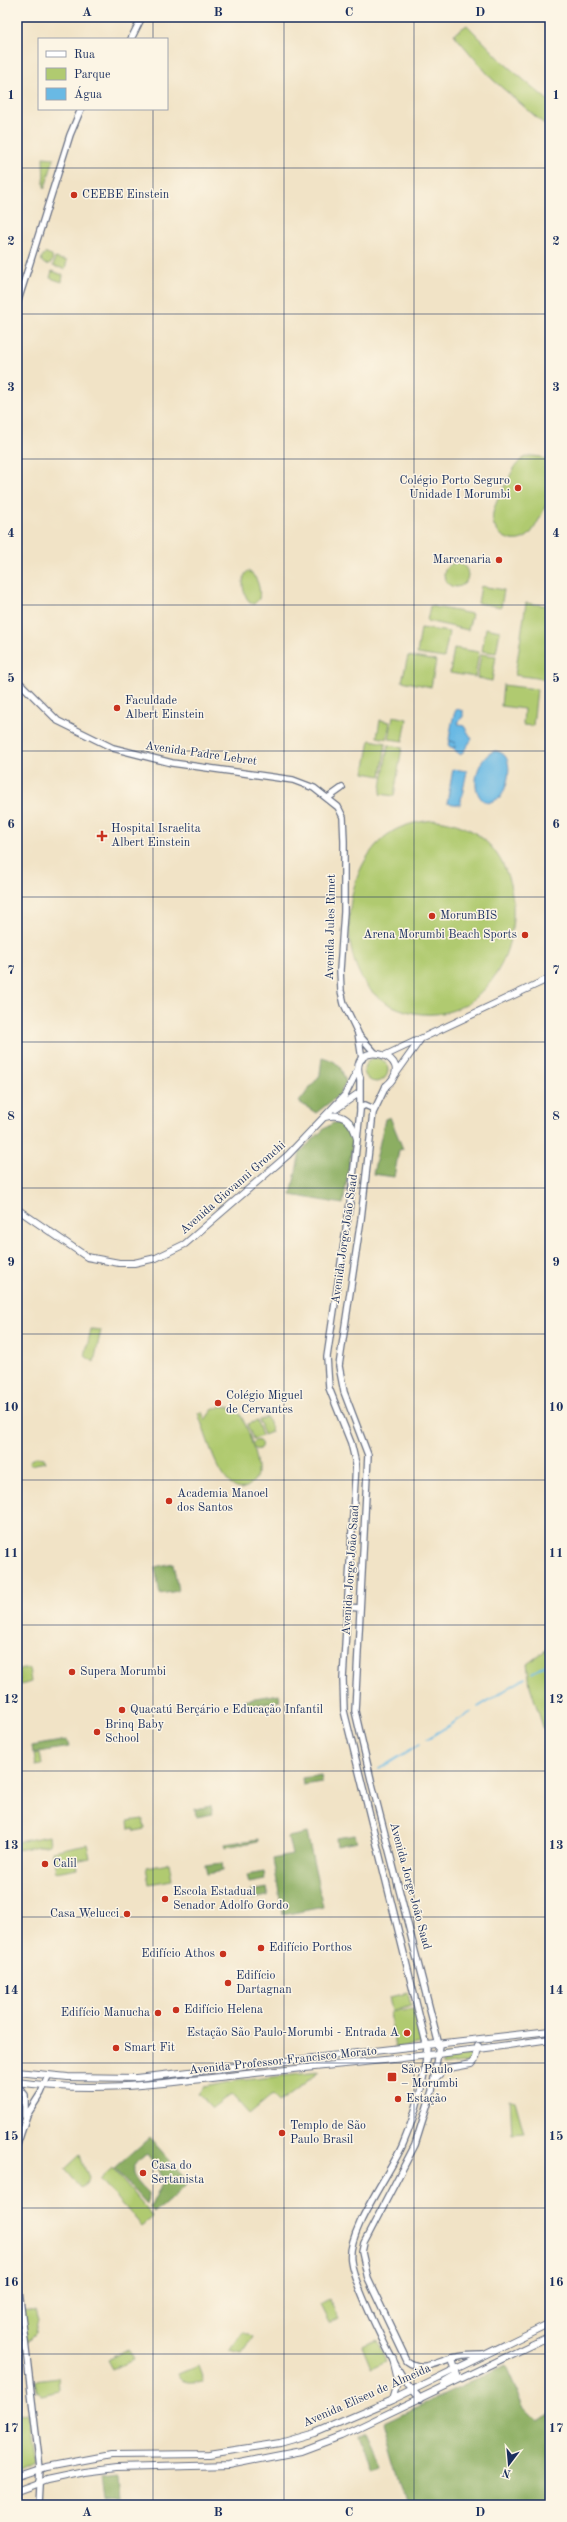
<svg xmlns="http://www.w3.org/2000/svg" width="567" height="2522" viewBox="0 0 567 2522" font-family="'Old Standard TT',serif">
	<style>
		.green { fill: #b0ca70; stroke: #667c67 }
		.forest { fill: #8cae62; stroke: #546e60 }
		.water { fill: #69b9e4; stroke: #4274a1 }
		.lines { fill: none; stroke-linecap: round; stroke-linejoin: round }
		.stream { stroke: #69b9e4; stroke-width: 1.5 }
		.secondary-casing { stroke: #666e82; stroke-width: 8 }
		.primary-casing { stroke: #666e82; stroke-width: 8 }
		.trunk-casing { stroke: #666e82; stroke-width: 8 }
		.secondary { stroke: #fff; stroke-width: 5.5 }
		.primary { stroke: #fff; stroke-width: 6 }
		.trunk { stroke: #fff; stroke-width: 6 }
		.grid { fill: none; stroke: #1b2f5e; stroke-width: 1; stroke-opacity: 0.55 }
		.poi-dot { fill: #c8321e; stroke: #fcf5e5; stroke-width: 1.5 }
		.labels { text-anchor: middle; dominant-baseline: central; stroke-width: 3; stroke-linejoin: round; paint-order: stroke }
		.poi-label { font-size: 12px; fill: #1b2f5e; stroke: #fcf5e5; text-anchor: start }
		.street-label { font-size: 12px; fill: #1b2f5e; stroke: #fcf5e5 }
		.neatline { fill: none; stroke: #1b2f5e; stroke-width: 1.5 }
		.grid-label { font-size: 13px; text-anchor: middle; font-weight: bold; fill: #1b2f5e }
	</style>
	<rect width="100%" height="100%" fill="#fcf5e5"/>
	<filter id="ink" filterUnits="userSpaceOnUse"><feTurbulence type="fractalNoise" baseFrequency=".025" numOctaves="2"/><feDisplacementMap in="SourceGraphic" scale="8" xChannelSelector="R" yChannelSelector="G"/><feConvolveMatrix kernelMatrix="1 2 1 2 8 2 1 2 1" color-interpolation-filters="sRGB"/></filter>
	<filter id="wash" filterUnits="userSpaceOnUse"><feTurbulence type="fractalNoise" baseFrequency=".012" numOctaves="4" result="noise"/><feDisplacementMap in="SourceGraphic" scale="16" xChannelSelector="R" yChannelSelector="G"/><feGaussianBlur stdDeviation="0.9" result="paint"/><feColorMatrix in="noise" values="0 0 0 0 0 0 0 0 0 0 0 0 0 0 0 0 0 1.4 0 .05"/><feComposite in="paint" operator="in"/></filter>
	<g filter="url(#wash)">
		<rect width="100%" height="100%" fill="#f1e3c6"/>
		<path class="green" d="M467,25L505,64L550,102V129L492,79L456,37L454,34Z
			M43,157L54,158L45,188L44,187Z
			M41.5 259a5.5 5.5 0 1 1 11 0a5.5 5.5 0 1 1-11 0Z
			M55,258L67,261L65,269L53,266Z
			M52,271L63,275L62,282L50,278Z
			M533,456L541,457L550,463C550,473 552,485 550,494C548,502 535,530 529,535C513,549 489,533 493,513C495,502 503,490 508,480C514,468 519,456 533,456Z
			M444 575a12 12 0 1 1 24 0a12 12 0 1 1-24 0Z
			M248,571C258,576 261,590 259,599L254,604C243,601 239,578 248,571Z
			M481,586L504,590L501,607L478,603Z
			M526,603L550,606V680L515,675Z
			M430,606L472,614L468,630L427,621Z
			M421,628L449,632L444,658L417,654Z
			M486,628L500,631L496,653L482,651Z
			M454,648L479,652L475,677L450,673Z
			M481,654L496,656L492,681L477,678Z
			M408,656L436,661L431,687L402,681Z
			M503,685L537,689L533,726L523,725L524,709L501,706Z
			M393,716L407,719L403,741L389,739Z
			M380,720L390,722L387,739L377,737Z
			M370,740L386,743L381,776L364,773Z
			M388,745L402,747L394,796L380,794Z
			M436,820C557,832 525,1032 414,1013C394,1009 375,999 364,982C337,939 347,862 390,833C404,824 420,821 436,820Z
			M364 1070a12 12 0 1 1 24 0a12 12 0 1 1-24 0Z
			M91,1329L101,1330L94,1362L85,1356Z
			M222,1406C229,1407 235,1408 239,1413C247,1423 261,1466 256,1478C227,1519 205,1430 198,1413L202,1412L205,1420L212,1410Z
			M267,1417L272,1432L264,1435L259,1420Z
			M257,1421L262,1436L253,1439L247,1424Z
			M252.5 1445a4.5 4.5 0 1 1 9 0a4.5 4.5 0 1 1-9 0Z
			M36,1457L44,1458L46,1462L30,1465L29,1461Z
			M550,1647V1728L544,1730L530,1686L527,1664Z
			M29,1668L31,1682L21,1685L18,1670Z
			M40,1753L42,1765L36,1766L34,1754Z
			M143,1819L145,1829L134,1831L133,1828L129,1829L128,1821Z
			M49,1836L50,1844L17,1850V1842Z
			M87,1844L90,1858L75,1861L77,1868L56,1872L52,1851Z
			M169,1863L172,1880L149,1884L146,1867Z
			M408,1993L411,2006L392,2012L389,1997Z
			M413,2009L422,2043L395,2048L390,2013Z
			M472,2054L469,2062L442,2066L443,2057Z
			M320,2072L279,2102L272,2095L249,2114L231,2094L212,2108L199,2094L204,2087L235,2081Z
			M510,2099L515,2101L524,2133L512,2134Z
			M80,2155L84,2167L89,2177L88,2182L81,2188L65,2169Z
			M112,2168L153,2217L142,2226L100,2179Z
			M329,2300L339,2318L329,2323L320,2305Z
			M24,2310L35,2311L39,2320L36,2333L27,2342L25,2323L17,2329V2313Z
			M243,2331L253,2337L242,2353L229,2350Z
			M377,2340L386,2361L371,2368L362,2346Z
			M128,2349L133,2359L112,2369L107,2360Z
			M198,2366L204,2382C192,2383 183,2386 178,2374Z
			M58,2377L59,2391L42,2395L37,2392L35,2380Z
			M27,2412L35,2463L17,2472V2414Z"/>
		<path class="forest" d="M322,1057C339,1062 340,1065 346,1082L339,1095L316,1113L299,1102L320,1075Z
			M390,1117L403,1149L399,1150L394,1177L373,1174L385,1119Z
			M333,1123H345L352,1131L353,1140L343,1204L291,1195L300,1152L324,1129Z
			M173,1563L178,1591L160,1594L155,1567Z
			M279,1694L280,1701L244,1707L243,1700Z
			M67,1740L69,1747L33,1753L32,1746Z
			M321,1775L322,1782L303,1785L302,1778Z
			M211,1806L213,1814L196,1817L195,1809Z
			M307,1833L323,1907L283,1915L273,1859L292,1855L288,1837Z
			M355,1835L357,1842L337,1846L336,1838Z
			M258,1839V1841L226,1847L225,1844Z
			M222,1863L223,1871L207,1874L205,1865Z
			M264,1872L265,1880L249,1883L247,1875Z
			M267,1888L268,1896L252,1899L250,1891Z
			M149,2138L189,2183L155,2213L150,2209L163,2182L157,2166L148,2154C123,2168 133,2178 148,2193L147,2205L114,2169Z
			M506,2366L525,2409L537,2421L550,2414V2505H408L384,2423Z
			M366,2432L381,2464L372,2467L358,2436Z
			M118,2474L120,2497L104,2498L101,2476Z"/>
		<path class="water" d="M457,709L463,711V717L458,721L459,725L464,726L472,739L461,755L453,749L456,746L452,748L448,745L450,741L456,743L449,740C450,734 453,712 457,709Z
			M495,751C517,753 508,787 500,798L488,803C467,796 476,756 495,751Z
			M453,769L467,771L460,805L447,803Z"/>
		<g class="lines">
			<path class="stream" d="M532,1673L550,1662
				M478,1707L525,1678
				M427,1739L471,1712
				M379,1769L420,1744"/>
		</g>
	</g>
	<g filter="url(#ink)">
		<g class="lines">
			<defs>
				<path id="secondary" d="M131,39L142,17
					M17,304L70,135L81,109
					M17,680L58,721L113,748L172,763L293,780L314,788L338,807L343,817L344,841V912L340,970L341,991L344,1004L358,1033L362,1059
					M328,798L342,788
					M358,1034L375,1053
					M360,1078V1111L351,1196L327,1357L329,1388L351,1443L356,1464L343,1679L344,1711L427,2047C425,2079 416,2113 403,2144C391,2173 346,2231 351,2261C354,2285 393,2364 408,2385C412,2390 416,2393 420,2399
					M386,1086L373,1113L361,1219L339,1366L344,1392L368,1455L355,1711L372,1784L439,2045L432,2091L415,2145L364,2243L362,2252L368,2279L407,2361C424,2374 440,2359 458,2357C466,2355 475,2355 483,2355
					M360,1108L365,1105L374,1109
					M347,1607L360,1608
					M17,2085L25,2095V2116
					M17,2145L27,2115L41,2093L48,2076
					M17,2274L40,2468L38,2505"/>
				<path id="primary" d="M386,1055L550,978
					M395,1075L420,1040
					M360,1078C346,1035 422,1056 386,1086
					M336,1109L359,1093
					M325,1117C343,1112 353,1121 357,1139
					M17,1209L87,1257L119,1263H134L156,1258L185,1244L288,1155L345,1095L358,1069
					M445,2382L457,2375L452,2358
					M392,2400L398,2380L393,2359
					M17,2477L47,2467L111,2455L209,2454L280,2443L315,2433L392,2400L550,2323
					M17,2491L47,2480L85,2472L117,2468L229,2465L301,2451L341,2436L550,2336"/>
				<path id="trunk" d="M17,2072L68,2077L137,2078L550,2031
					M434,2080L444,2069L471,2064L476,2058L478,2046
					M17,2082C99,2094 174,2082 255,2073C354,2063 452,2054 550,2039"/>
			</defs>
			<use href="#secondary" class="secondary-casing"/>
			<use href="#primary" class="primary-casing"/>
			<use href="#trunk" class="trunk-casing"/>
			<use href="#secondary" class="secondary"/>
			<use href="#primary" class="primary"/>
			<use href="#trunk" class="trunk"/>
		</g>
	</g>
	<path class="grid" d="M153,17V39M284,17V2505M414,17V2505M153,109V2505M17,168H550M17,314H550M17,459H550M17,605H550M17,751H550M17,897H550M17,1042H550M17,1188H550M17,1334H550M17,1480H550M17,1625H550M17,1771H550M17,1917H550M17,2063H550M17,2208H550M17,2354H550"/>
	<g class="poi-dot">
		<circle cx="74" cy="195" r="4"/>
		<circle cx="518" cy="488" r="4"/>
		<circle cx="499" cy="560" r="4"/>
		<circle cx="117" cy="708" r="4"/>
		<path d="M100 830h4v4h4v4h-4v4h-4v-4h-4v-4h4z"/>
		<circle cx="432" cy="916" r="4"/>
		<circle cx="525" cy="935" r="4"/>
		<circle cx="218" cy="1403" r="4"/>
		<circle cx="169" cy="1501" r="4"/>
		<circle cx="72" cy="1672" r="4"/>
		<circle cx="122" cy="1710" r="4"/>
		<circle cx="97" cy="1732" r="4"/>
		<circle cx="45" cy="1864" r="4"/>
		<circle cx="165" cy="1899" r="4"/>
		<circle cx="127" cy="1914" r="4"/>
		<circle cx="261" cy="1948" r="4"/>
		<circle cx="223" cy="1954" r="4"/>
		<circle cx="228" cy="1983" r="4"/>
		<circle cx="176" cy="2010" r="4"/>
		<circle cx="158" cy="2013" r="4"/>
		<circle cx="407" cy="2033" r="4"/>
		<circle cx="116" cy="2048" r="4"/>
		<rect x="387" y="2072" width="10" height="10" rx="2"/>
		<circle cx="398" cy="2099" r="4"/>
		<circle cx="282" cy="2133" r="4"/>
		<circle cx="143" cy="2173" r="4"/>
	</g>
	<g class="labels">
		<g class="poi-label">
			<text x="82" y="195">CEEBE Einstein</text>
			<text x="510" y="481" text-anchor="end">Colégio Porto Seguro<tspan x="510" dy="14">Unidade I Morumbi</tspan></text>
			<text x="491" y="560" text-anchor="end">Marcenaria</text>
			<text x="125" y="701">Faculdade<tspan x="125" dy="14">Albert Einstein</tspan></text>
			<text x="111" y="829">Hospital Israelita<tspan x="111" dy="14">Albert Einstein</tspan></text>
			<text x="440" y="916">MorumBIS</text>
			<text x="517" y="935" text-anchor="end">Arena Morumbi Beach Sports</text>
			<text x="226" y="1396">Colégio Miguel<tspan x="226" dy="14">de Cervantes</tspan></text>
			<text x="177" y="1494">Academia Manoel<tspan x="177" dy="14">dos Santos</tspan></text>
			<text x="80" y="1672">Supera Morumbi</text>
			<text x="130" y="1710">Quacatú Berçário e Educação Infantil</text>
			<text x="105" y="1725">Brinq Baby<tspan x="105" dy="14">School</tspan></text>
			<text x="53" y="1864">Calil</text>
			<text x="173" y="1892">Escola Estadual<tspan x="173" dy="14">Senador Adolfo Gordo</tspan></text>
			<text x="119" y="1914" text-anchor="end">Casa Welucci</text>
			<text x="269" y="1948">Edifício Porthos</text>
			<text x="215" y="1954" text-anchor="end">Edifício Athos</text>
			<text x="236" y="1976">Edifício<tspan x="236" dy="14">Dartagnan</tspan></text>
			<text x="184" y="2010">Edifício Helena</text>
			<text x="150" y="2013" text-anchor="end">Edifício Manucha</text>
			<text x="399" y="2033" text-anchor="end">Estação São Paulo-Morumbi - Entrada A</text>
			<text x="124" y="2048">Smart Fit</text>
			<text x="401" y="2070">São Paulo<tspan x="401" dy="14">– Morumbi</tspan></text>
			<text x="406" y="2099">Estação</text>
			<text x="290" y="2126">Templo de São<tspan x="290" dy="14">Paulo Brasil</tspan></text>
			<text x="151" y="2166">Casa do<tspan x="151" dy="14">Sertanista</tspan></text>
		</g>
		<g class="street-label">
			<text transform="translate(201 754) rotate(8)">Avenida Padre Lebret</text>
			<text transform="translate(331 927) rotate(-89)">Avenida Jules Rimet</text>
			<text transform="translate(233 1188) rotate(-41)">Avenida Giovanni Gronchi</text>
			<text transform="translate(345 1239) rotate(-82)">Avenida Jorge João Saad</text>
			<text transform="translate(351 1570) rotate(-86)">Avenida Jorge João Saad</text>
			<text transform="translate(410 1886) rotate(75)">Avenida Jorge João Saad</text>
			<text transform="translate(283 2061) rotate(-6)">Avenida Professor Francisco Morato</text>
			<text transform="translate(367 2396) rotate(-24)">Avenida Eliseu de Almeida</text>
		</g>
	</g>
	<rect width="567" height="2522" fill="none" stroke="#fcf5e5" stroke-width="44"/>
	<rect x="38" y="38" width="130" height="72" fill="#fcf5e5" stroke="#a2a6af"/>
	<rect x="46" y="51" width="20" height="6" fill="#ffffff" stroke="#a2a6af"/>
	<text x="74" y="58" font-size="12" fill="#1b2f5e">Rua</text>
	<rect x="46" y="68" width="20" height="12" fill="#b0ca70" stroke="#a2a6af"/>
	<text x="74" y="78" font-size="12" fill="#1b2f5e">Parque</text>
	<rect x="46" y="88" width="20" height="12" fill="#69b9e4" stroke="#a2a6af"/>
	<text x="74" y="98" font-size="12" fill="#1b2f5e">Água</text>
	<g transform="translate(509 2464) rotate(196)" stroke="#fcf5e5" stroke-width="3" paint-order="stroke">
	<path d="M0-3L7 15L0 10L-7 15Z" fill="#1b2f5e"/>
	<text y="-6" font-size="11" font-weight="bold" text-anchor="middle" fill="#1b2f5e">N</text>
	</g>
	<rect x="22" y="22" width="523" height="2478" class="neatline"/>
	<g class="grid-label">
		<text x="87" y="16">A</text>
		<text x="218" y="16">B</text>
		<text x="349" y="16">C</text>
		<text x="480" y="16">D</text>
		<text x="11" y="99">1</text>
		<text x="556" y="99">1</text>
		<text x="11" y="245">2</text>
		<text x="556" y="245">2</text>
		<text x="11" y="391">3</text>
		<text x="556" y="391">3</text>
		<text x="11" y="537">4</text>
		<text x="556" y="537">4</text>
		<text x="11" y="682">5</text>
		<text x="556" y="682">5</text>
		<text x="11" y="828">6</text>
		<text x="556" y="828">6</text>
		<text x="11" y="974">7</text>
		<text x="556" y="974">7</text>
		<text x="11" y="1120">8</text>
		<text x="556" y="1120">8</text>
		<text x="11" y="1266">9</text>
		<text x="556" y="1266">9</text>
		<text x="11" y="1411">10</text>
		<text x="556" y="1411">10</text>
		<text x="11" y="1557">11</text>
		<text x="556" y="1557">11</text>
		<text x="11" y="1703">12</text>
		<text x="556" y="1703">12</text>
		<text x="11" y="1849">13</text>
		<text x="556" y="1849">13</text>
		<text x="11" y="1994">14</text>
		<text x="556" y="1994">14</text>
		<text x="11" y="2140">15</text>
		<text x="556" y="2140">15</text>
		<text x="11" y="2286">16</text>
		<text x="556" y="2286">16</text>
		<text x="11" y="2432">17</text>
		<text x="556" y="2432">17</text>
		<text x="87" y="2516">A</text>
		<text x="218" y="2516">B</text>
		<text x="349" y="2516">C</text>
		<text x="480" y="2516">D</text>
	</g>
</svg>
